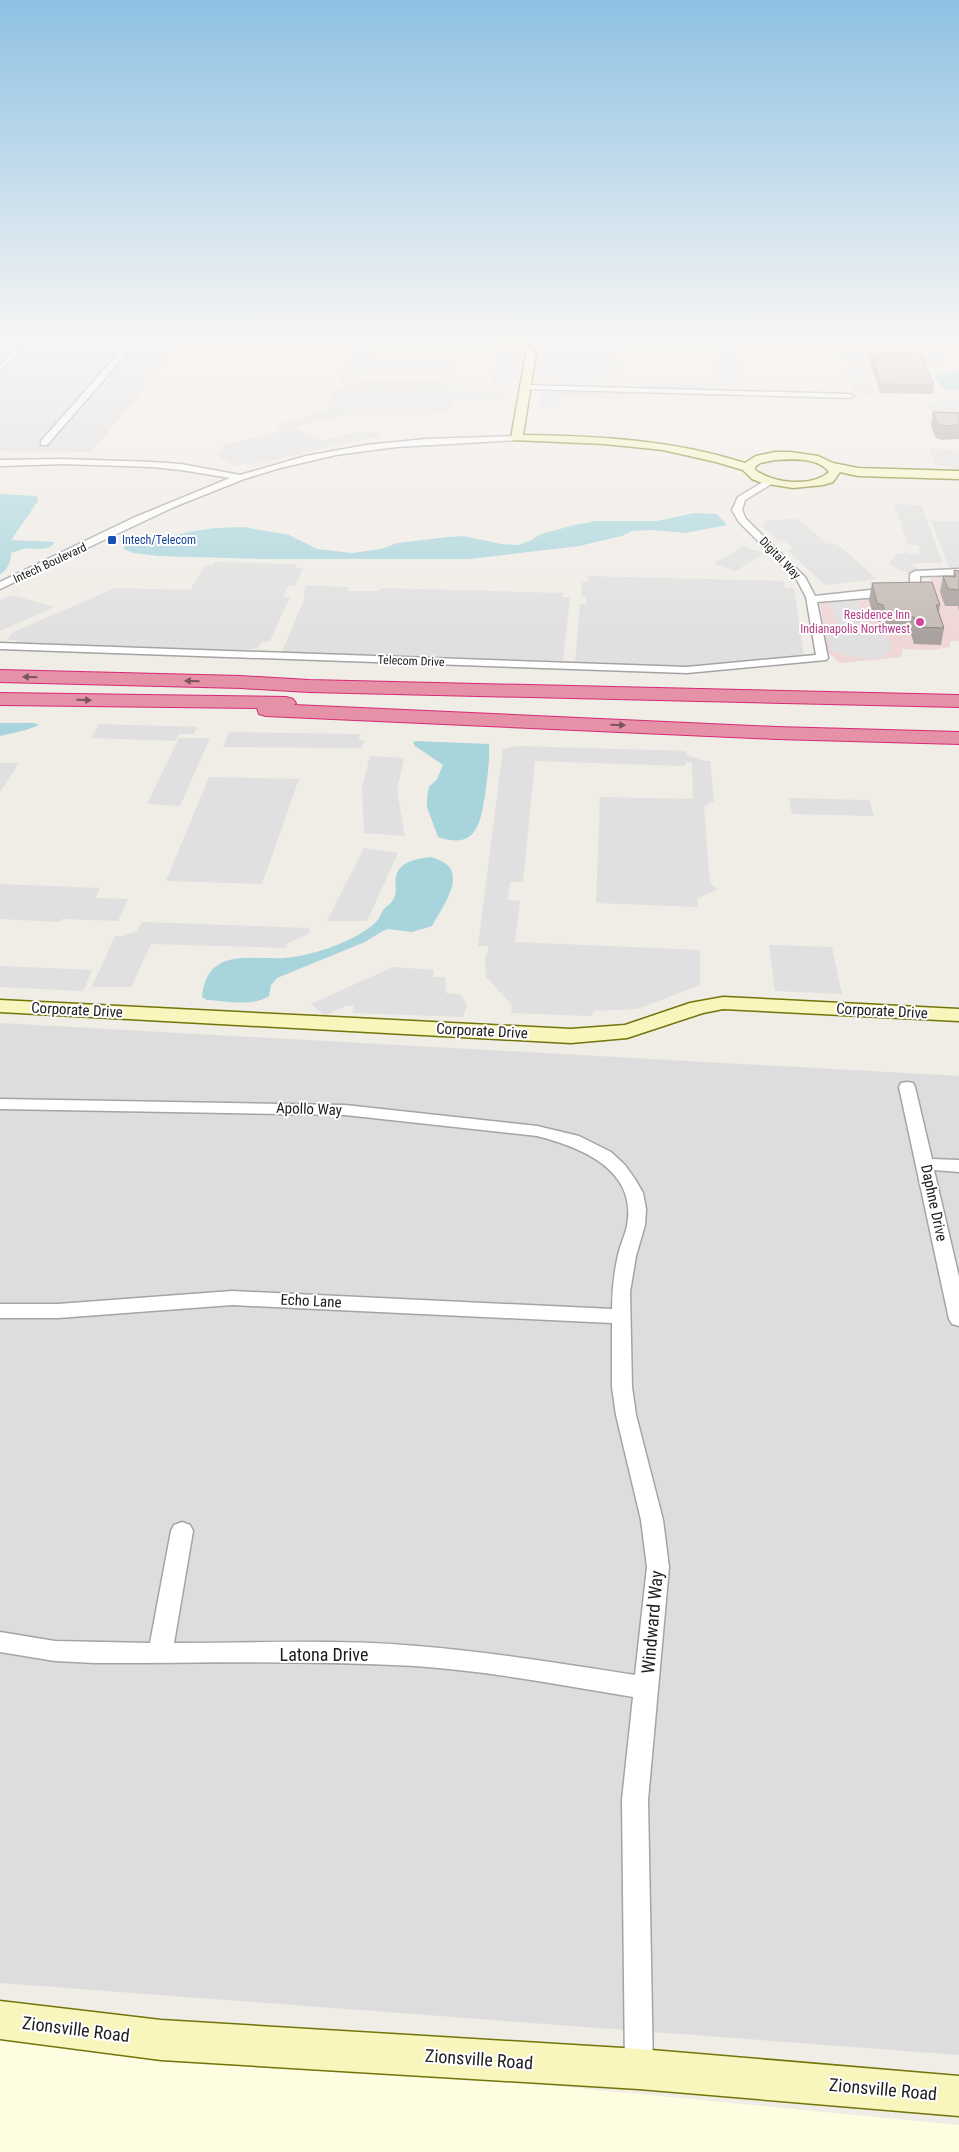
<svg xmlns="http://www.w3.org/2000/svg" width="959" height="2152" viewBox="0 0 959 2152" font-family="'Roboto Condensed',sans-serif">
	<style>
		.residential { fill: #dedddd }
		.commercial { fill: #f0d6d7 }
		.education { fill: #fefce1 }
		.parking { fill: #e0e0e0 }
		.water { fill: #a8d5dc }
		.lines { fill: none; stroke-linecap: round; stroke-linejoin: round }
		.street-casing { stroke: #a4a4a4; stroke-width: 3 }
		.secondary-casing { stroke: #727508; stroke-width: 3 }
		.highway-casing { stroke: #d62b74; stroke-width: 2 }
		.street { fill: #fff; fill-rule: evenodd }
		.secondary { fill: #f8f6bd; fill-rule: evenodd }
		.highway { fill: #e591a7; fill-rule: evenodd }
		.wall { fill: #a9a19d }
		.building { fill: #c5bbb6; stroke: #8a837f }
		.oneway { fill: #79535d }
		.transit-dot { fill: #1a4fb4; stroke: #fff; stroke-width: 2 }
		.hotel-dot { fill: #d1479c; stroke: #fff; stroke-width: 2 }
		.labels { text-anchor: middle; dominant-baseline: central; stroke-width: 4; stroke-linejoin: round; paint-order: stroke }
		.far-transit-label { font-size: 12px; fill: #164399; stroke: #fff; text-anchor: start }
		.far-street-label { font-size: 12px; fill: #202020; stroke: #fff }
		.far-hotel-label { font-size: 12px; fill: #b23c85; stroke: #fff; text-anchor: end }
		.street-label { font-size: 15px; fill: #202020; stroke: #fff }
		.near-street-label { font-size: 18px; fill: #202020; stroke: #fff }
	</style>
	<rect width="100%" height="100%" fill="#f0ece6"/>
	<path class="residential" d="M0,338H185L92,452L0,451Z
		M754,338H959V343Z
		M0,1023L959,1076V2055L0,1983Z"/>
	<path class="commercial" d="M959,574V641H950V647L930,650L902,649V657L840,663L828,652L820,603L864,596H936L930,576Z"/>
	<path class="education" d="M0,2032L959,2125V2152H0Z"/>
	<path class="parking" d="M373,342L497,345L498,349V350L375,347L371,357L454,359L449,371L366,369L360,380L354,379L348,383L364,380L488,383L487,385L495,388L345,386L346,384L338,383L356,344L375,347Z
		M560,342L563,343L565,342L738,346L741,366H736L739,388L723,384L715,388V390L639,388V384L653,385V383L714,384L713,361H718V354H711L710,351L636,349L635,351H622L618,348L617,351H622L621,355H616L615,361H622L621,372H615V380L602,383V387L560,386V377L540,375L545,348H551L544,344Z
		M499,351L520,352L511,384L490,383Z
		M838,351L940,353L941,356H947L950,361H942L943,364L926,363L925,360H836L834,353H839Z
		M854,362H864L869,377L859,376L861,382L871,383L876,395L863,394L864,391H853L844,363Z
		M345,387L499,391L498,393H506L503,399H479L478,402L453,401L448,410L432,415H345L293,427L324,440L361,431L365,433L371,431L381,436L251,465L245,463L236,466L213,454L220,452L219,451L223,448L220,446L282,431L277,428L280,424L324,411L335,389L344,390Z
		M548,391L627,393L626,399L561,397L559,408H538L541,393H547Z
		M937,400H959V424L928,423L926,419H934L928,403L938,402Z
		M929,448L959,451V469L936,465Z
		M894,504L921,505L943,563H916L909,565L919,569L907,573L888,564L897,554L907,552L914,555L920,554L918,545H908Z
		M797,518L827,544L836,543L877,579L825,585L787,550L794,548L785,541H779L759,524H766L764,521Z
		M931,521H959V569L949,568Z
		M743,546L764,553L736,571L713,564Z
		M215,562L297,564L295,568H303L295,586H288L283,597H290L270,641L261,642L258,648L239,651L15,643L17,640H7L13,632L115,588L190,590L205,565H213Z
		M587,576L784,581L785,588H794L804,656L729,665L680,667L575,663L580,604H587L586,596H581L582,582H588Z
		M307,585L348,587L347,591H379L380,588L563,593L562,597L570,598L563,661L282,652L305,597L303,593Z
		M12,595L54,607L0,631V600Z
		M850,600L859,601L864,620L854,619V622L869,623L875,626L878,636H887L893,653H883L886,657L864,659L862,657L855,658L831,651L825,624L835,625L842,621L835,620L830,602Z
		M99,724L197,727L194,734H179L175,741L91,738Z
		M229,732L361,734L358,738L365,741L361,748L223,747Z
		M179,738H210L180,806L147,804Z
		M518,746L686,751L687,755L704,761H710L714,801L704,807L710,883L718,889L697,899L698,907L596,903L600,797L693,799L692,763L687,762L684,766L535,761L523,882H510L508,900L520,901L515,942L700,950V985L637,1009L595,1011L591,1016L511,1013L512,1005L486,977L485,959L489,946H478L503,749Z
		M370,756L404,758L397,790L405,836L364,833L362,787Z
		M0,763H19L0,792Z
		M209,777L299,779L262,884L166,881Z
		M789,798L869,800L874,816L792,814Z
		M364,848L398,853L367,921H327Z
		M0,884L100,888L96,898L128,899L118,921L62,919L60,922L0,919Z
		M142,922L310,928L309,934L288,943L286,948L151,944L131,987H92L115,936H123L137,931Z
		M769,945L832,947L842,994L775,991Z
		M0,966L92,970L83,991L0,987Z
		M393,967L434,970L433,977H445L446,993L461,995L467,1005L463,1017L352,1013L354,1006H346L325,1016L311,1004Z"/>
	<path class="water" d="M959,370V390C945,391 939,388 935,374Z
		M0,494L37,496L38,501L11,540L55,542C48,553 34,547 23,549C19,550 15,552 11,553C11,561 8,570 0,574Z
		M694,513L717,514L727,525L685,533L653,530L632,531L622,536L579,546L469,559H261L158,556L133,553L124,549V545L133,542H150L188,532L215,528L244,527L289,535L317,549L352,553L381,549L397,543L448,537L464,536L501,544L518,545L530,541L541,534L574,525L596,521H657Z
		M0,723H34L39,725L26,730L0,736Z
		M415,741L489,744C490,761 487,779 485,795C480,825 476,850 438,837L427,807V797L429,787L437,779L443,765L415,746L413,743Z
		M430,857C473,867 445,902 432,926L412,932L388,929L381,932L365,942L277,978L271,985L269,996C254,1007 225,1001 207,1000L202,997C207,947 249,960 285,958C298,957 313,953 326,949C341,944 364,934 376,922C379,919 381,913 384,909C387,906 392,903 394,898C398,890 394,883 396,876C400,861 417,859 430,857Z"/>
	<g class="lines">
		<defs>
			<path id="street" d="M132,338H140L47,445H41V441Z
				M0,346L22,351L0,370V364L13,352L0,350Z
				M523,385L850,394L854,396L850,398L526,389H523Z
				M517,436L521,438L520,440L396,447L336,455L280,468L244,479L174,507L0,589V582L133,518L230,478L181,470L152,467L64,464L0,466V460L64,459L152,462L181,464L240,475L306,456L366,445L426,439Z
				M770,478L773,479V483L745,500L742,510L746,519L805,577L815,596L870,590L910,589V574L915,571L959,569V575L920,576V591L915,594L817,602L828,658L826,660L687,673L0,649V643L687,667L816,655L806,597L797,580L739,522L732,510L738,497Z
				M907,1082L913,1083L915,1087L932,1159L959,1160V1172L934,1170L959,1277V1326L952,1324L949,1319L899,1087L901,1083Z
				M0,1099L345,1105L537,1126L579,1136L611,1152L625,1165L635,1179L643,1193L646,1209L645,1225L636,1256L630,1292L632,1387L636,1415L663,1520L669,1567L648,1800L653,2069L649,2079L639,2083L629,2079L625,2069L622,1800L633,1697C561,1685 488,1671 415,1666C309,1660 202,1663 96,1663L55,1661L0,1652V1632L55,1641L150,1643L171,1531L174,1525L182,1522L190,1525L193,1531L174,1643C255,1643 336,1639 417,1646C490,1652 563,1664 635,1675L647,1567L641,1520L616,1415L612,1387V1323L232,1305L58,1318H0V1304H58L232,1291L612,1309C612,1291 614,1273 618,1255C620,1245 625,1236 627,1226C638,1169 580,1147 537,1136L345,1115L0,1109Z"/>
			<path id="secondary" d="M502,338C518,338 527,340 536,353L523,435C599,436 673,440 745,463L756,456L775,452H790L818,456L833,463L858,468L959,471V479L858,476L840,472L833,482L823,485L793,488L762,483L752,479L743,470L716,462L663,450L605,444L513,440L511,438L526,353L522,347ZM775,460C792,459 818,457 829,472C811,488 773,483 755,470V467L760,463Z
				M723,997L959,1009V1021L723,1009L703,1013L627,1038L571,1043L0,1012V1000L571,1029L625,1025L690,1003Z
				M0,2001L161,2020L639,2049L959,2076V2116L639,2089L161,2060L0,2039Z"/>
			<path id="highway" d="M0,670L241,676L309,680L959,695V707L309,692L241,688L0,682Z
				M0,693L286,697L293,699L296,703L294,705L776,727L959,732V744L776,739L266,716L259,714L257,708L0,705Z"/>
		</defs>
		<use href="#street" class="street-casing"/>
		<use href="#secondary" class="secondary-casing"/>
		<use href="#highway" class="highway-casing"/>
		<use href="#street" class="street"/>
		<use href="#secondary" class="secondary"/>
		<use href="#highway" class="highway"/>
	</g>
	<path class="wall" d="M871,355L915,356L934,385L933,394L880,393L870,363Z
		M933,412L959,413V439L942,440L936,438L931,426Z
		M954,570L959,571V611L958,606H945L940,592L943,576H953Z
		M872,583L940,605L939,613L944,628L941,645L914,644L911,634L883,633L880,622L874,620L869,600Z"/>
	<path class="building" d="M914,353L915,356H922L934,385L881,384L871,355Z
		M933,412L959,413V425L945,426L938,424Z
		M954,570L959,571V590L948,589L943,576L956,577Z
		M932,582L940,605H936L944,628L917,627L914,617L886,616L883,605L877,603L872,583Z"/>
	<defs><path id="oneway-solid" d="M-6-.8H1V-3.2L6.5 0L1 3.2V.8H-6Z" transform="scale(1.25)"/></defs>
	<g class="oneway">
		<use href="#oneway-solid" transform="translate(30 677) rotate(-179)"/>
		<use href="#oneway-solid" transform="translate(192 681) rotate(-179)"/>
		<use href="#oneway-solid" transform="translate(84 700) rotate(1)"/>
		<use href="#oneway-solid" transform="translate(618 725) rotate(2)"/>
	</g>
	<linearGradient id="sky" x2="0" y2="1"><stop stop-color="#8ec1e3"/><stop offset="0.53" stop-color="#f8f6f4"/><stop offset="1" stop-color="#f8f6f4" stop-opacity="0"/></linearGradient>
	<rect width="959" height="639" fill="url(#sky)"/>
	<rect class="transit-dot" x="107" y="535" width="10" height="10" rx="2.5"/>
	<circle class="hotel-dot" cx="920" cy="622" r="5"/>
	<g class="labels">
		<g class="far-transit-label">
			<text x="122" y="540">Intech/Telecom</text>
		</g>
		<g class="far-street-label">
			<text transform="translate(780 558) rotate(46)">Digital Way</text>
			<text transform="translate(50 563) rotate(-25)">Intech Boulevard</text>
			<text transform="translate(411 661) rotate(2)">Telecom Drive</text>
		</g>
		<g class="far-hotel-label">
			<text x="910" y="615">Residence Inn<tspan x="910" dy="14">Indianapolis Northwest</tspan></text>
		</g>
		<g class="street-label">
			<text transform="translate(77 1010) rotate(3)">Corporate Drive</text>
			<text transform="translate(882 1011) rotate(3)">Corporate Drive</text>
			<text transform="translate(482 1031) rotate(3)">Corporate Drive</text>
			<text transform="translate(309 1109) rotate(2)">Apollo Way</text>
			<text transform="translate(934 1203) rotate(78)">Daphne Drive</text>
			<text transform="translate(311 1301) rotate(3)">Echo Lane</text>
		</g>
		<g class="near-street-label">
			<text transform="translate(652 1622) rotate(-85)">Windward Way</text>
			<text x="324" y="1654">Latona Drive</text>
			<text transform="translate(76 2029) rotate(7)">Zionsville Road</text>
			<text transform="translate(479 2059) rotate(4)">Zionsville Road</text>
			<text transform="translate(883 2089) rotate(5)">Zionsville Road</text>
		</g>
	</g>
</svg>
